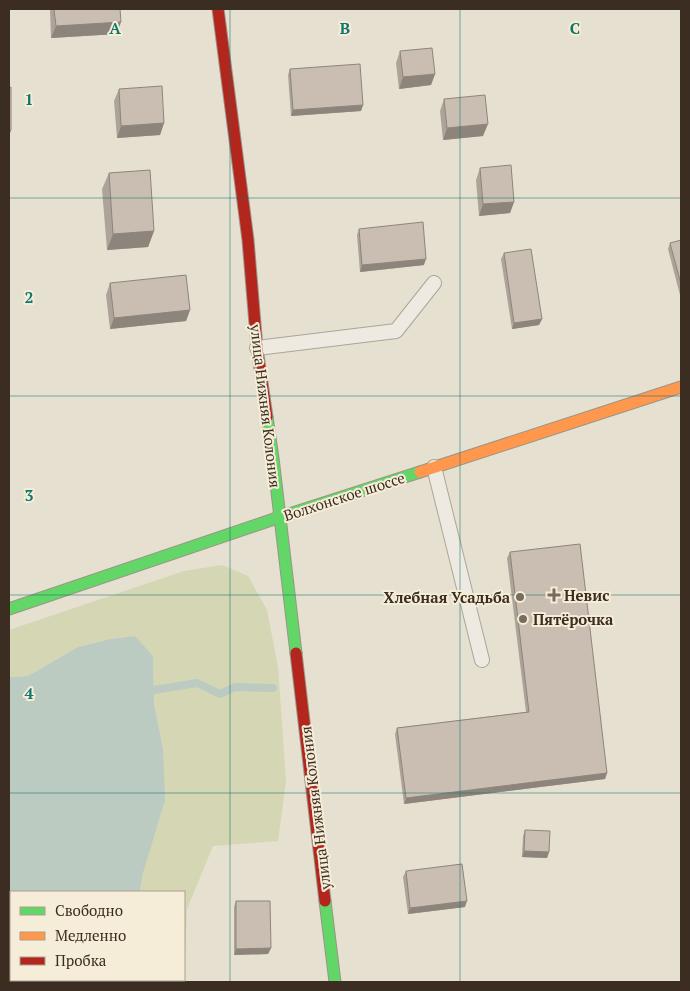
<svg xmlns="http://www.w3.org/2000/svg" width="690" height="991" viewBox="0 0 690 991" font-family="'PT Serif',serif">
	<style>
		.green { fill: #d5d6b3 }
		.water { fill: #bbcbc1 }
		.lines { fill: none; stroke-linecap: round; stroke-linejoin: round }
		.stream { stroke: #bbcbc1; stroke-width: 8 }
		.lane-casing { stroke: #aba599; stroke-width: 16 }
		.fast-casing { stroke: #9b9488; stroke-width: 13 }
		.slow-casing { stroke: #9b9488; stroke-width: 13 }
		.jam-casing { stroke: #9b9488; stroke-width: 13 }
		.lane { stroke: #eeeae2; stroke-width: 14 }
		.fast { stroke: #63d668; stroke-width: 11 }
		.slow { stroke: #ff974d; stroke-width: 11 }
		.jam { stroke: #b3261e; stroke-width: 11 }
		.wall { fill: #ada398 }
		.shaded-wall { fill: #8d857c }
		.building { fill: #c9beb1; stroke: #8d857c }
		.grid { fill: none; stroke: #0f766e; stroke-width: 1; stroke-opacity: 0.55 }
		.poi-dot { fill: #776c5e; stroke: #f6edd8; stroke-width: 2 }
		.labels { text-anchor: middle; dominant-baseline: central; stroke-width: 4; stroke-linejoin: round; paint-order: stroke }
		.street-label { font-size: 15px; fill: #3b2d21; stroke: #f6edd8 }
		.poi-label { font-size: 15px; font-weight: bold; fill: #3b2d21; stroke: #f6edd8; text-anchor: start }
		.grid-label { font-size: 16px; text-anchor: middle; font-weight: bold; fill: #0f766e; stroke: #f6edd8; stroke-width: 4; stroke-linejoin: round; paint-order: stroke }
	</style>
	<rect width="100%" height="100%" fill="#e6e0d0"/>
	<path class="green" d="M222,565L248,576L267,610L278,667L286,781L278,841L213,846L187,909L184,982H134V980H184V892H140L163,748L154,704L153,656L135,636L110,639L78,647L28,676L9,677V630L184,571Z
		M9,942L11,943V980H38L40,982H9Z"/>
	<path class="water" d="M135,636L153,656L154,704L163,748L165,800L143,873L140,892H11V943L9,942V677L28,676L78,647L110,639Z
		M38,980H134V982H40Z"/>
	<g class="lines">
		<path class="stream" d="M154,690L197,683L220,694L235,687L273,688"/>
		<defs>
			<path id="lane" d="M257,348L396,331L434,283
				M434,467L482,660"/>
			<path id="fast" d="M267,417L273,458L296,653
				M9,609L280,517L420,472
				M325,901L335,982"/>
			<path id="slow" d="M420,472L681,387"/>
			<path id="jam" d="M218,9L248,240L257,348L267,417
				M296,653L325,901"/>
		</defs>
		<use href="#lane" class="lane-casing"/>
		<use href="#fast" class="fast-casing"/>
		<use href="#slow" class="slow-casing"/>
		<use href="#jam" class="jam-casing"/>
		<use href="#lane" class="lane"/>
		<use href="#fast" class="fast"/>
		<use href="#slow" class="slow"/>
		<use href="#jam" class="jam"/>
	</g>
	<path class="wall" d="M50,9H120L117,34L51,38Z
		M400,51L435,74L431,85L399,89L396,63Z
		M290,69L363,105L361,111L291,116L288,75Z
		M119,89L164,123L160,135L117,138L114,101Z
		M444,99L483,136L443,140L440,111Z
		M480,168L514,202L510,213L479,216L476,180Z
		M109,173L154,231L148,247L107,250L102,189Z
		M359,229L424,265L360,272L357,235Z
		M681,240V295H680L668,249L670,243Z
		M504,253L542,319L539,325L512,329L501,259Z
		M110,283L190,310L186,321L110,329L106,295Z
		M510,552L607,773L605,779L404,804L395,734L397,728L526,712L507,558Z
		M525,830L549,852L547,858L522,857L523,836Z
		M406,871L465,907L408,914L403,877Z
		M236,901L271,948L268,954L234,955V907Z"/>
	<path class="shaded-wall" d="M121,22L117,34L51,38L56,26Z
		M435,74L431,85L399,89L403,77Z
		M363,105L361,111L291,116L293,110Z
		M164,123L160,135L117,138L121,126Z
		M488,124L483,136L443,140L447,128Z
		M9,130H11L9,137Z
		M514,202L510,213L479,216L483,204Z
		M154,231L148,247L107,250L113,234Z
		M426,259L424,265L360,272L362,265Z
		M190,310L186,321L110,329L114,318Z
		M542,319L539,325L512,329L514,323Z
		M607,773L605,779L404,804L406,798Z
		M524,851L549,852L547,858L522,857Z
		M467,901L465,907L408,914L410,908Z
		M271,948L268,954L234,955L236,949Z"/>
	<path class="building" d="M54,9H120L121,22L56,26Z
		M432,48L435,74L403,77L400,51Z
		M360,64L363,105L293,110L290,69Z
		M162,86L164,123L121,126L119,89Z
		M11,87V130H9V88Z
		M485,95L488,124L447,128L444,99Z
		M511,165L514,202L483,204L480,168Z
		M150,170L154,231L113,234L109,173Z
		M423,222L426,259L362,265L359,229Z
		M681,240V284L670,243Z
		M531,249L542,319L514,323L504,253Z
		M186,275L190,310L114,318L110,283Z
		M580,544L607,773L406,798L397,728L529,712L510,552Z
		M525,830L550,831L549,852L524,851Z
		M462,864L467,901L410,908L406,871Z
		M236,901H270L271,948L236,949Z"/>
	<path class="grid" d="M230,9V982M460,9V982M9,198H681M9,396H681M9,595H681M9,793H681"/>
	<g class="poi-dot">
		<path d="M551.5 587.5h5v5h5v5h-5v5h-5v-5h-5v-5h5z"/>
		<circle cx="520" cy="597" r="5"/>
		<circle cx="523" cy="619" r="5"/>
	</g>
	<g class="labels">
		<g class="street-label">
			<text transform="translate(266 406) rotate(83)">улица Нижняя Колония</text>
			<text transform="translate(344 496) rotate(-18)">Волхонское шоссе</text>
			<text transform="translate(315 808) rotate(-97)">улица Нижняя Колония</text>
		</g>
		<g class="poi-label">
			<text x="564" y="595">Невис</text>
			<text x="510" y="597" text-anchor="end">Хлебная Усадьба</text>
			<text x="533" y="619">Пятёрочка</text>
		</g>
	</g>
	<g class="grid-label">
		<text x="115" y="34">A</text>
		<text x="345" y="34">B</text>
		<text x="575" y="34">C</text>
		<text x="29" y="105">1</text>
		<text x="29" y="303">2</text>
		<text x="29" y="501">3</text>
		<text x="29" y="699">4</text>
	</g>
	<rect width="690" height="991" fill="none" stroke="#3b2d21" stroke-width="20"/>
	<rect x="10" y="891" width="175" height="90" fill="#f6edd8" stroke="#aba08f"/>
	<rect x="20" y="907" width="25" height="8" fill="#63d668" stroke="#aba08f"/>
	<text x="55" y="916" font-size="15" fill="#3b2d21">Свободно</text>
	<rect x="20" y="932" width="25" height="8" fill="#ff974d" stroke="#aba08f"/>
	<text x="55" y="941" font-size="15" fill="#3b2d21">Медленно</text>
	<rect x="20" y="957" width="25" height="8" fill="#b3261e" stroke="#aba08f"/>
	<text x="55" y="966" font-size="15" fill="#3b2d21">Пробка</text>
</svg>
